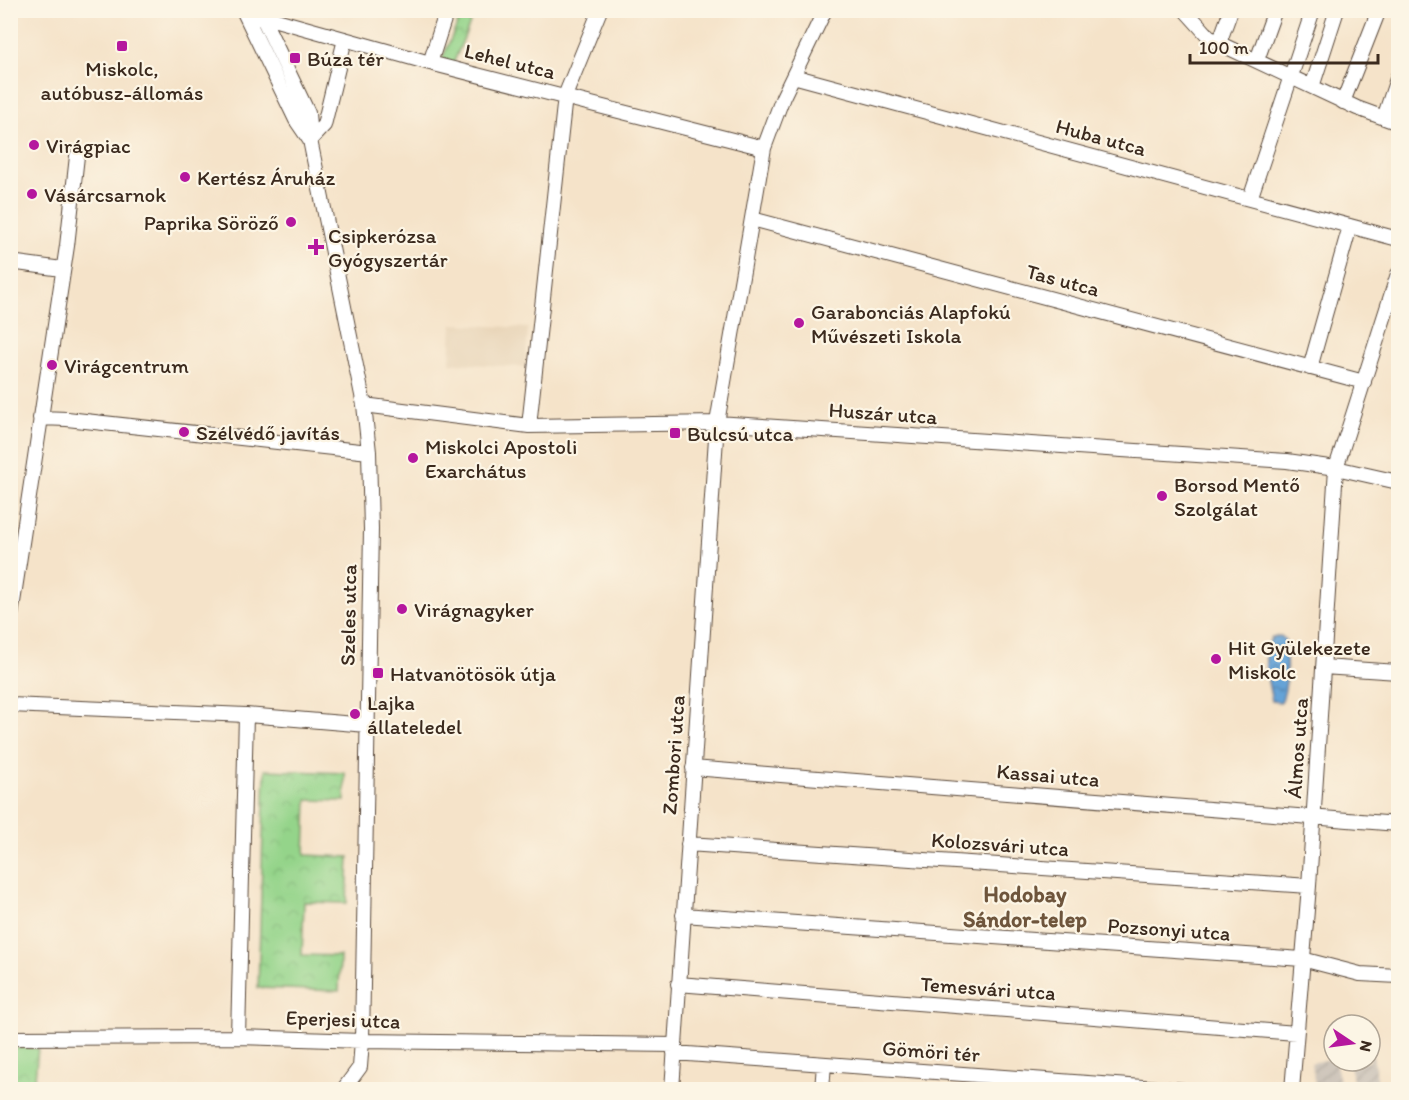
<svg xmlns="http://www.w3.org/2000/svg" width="1409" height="1100" viewBox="0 0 1409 1100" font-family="Itim,sans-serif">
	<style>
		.built { fill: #e8d4b7 }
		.industrial { fill: url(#industrial-furrows) }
		.park { fill: url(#park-crowns); stroke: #687f54; stroke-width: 1.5 }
		.water { fill: url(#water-ripples); stroke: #50667a; stroke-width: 1.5 }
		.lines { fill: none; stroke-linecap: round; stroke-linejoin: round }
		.minor-casing { stroke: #574638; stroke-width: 16 }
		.minor { stroke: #fff; stroke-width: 14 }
		.poi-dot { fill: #b5179e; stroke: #fcf5e5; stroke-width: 2 }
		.labels { text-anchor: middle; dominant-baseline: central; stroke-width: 4.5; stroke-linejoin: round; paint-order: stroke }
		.poi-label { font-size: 21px; fill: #3b2a1e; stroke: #fcf5e5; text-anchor: start }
		.street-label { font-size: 21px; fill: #3b2a1e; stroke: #fcf5e5 }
		.neighbourhood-label { font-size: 22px; font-weight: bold; fill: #6e553c; stroke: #fcf5e5 }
	</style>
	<defs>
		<pattern id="industrial-furrows" width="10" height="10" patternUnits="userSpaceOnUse" patternTransform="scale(1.5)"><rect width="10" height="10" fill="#cbc2b8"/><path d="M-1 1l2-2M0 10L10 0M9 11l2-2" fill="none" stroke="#afa79e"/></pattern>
		<pattern id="park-crowns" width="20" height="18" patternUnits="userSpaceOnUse" patternTransform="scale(1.5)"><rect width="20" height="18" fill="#94d48a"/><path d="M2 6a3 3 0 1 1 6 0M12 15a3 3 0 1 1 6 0" fill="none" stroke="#80b677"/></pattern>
		<pattern id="water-ripples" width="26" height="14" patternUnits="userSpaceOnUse" patternTransform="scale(1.5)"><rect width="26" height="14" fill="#65a3d7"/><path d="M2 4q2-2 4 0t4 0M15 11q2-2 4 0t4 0" fill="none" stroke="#5485ae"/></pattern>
	</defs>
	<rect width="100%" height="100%" fill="#fcf5e5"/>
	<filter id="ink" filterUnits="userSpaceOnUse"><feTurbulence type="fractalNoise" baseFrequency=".0167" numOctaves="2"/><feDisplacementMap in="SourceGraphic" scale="12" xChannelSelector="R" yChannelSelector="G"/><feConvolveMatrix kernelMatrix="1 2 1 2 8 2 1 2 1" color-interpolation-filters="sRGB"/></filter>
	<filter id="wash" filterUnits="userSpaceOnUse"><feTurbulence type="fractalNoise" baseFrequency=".008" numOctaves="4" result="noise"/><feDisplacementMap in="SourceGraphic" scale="24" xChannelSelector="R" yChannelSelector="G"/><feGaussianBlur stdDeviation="1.35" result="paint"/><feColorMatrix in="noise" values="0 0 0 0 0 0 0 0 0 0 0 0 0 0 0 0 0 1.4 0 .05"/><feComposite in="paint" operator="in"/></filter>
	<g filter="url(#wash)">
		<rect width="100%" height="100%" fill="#f5e3c9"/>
		<path class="built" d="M452,324L528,328L525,367L450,363Z"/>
		<path class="industrial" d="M1372,1051L1379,1089H1355L1349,1061H1370V1052Z
			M1334,1058L1342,1089H1316L1311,1063Z"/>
		<path class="park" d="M463,11H475L451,69L442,59Z
			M265,770L345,773V801L307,800L305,855L349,857L347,903L304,902L302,955L340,956L339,991L258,988Z
			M11,1048H38L34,1089H11Z"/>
		<path class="water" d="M1281,636L1285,640C1286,657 1289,687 1281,702L1272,701C1268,681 1260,655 1272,637Z"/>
	</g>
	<g filter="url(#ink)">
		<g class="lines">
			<defs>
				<path id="minor" d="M243,10L296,120L309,139
					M259,10L308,113L310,140L364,405L369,452L371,529L362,1041L360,1067L343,1090
					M1185,10L1212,40L1357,108L1398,123
					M249,22L262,16L430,63L764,148
					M1219,43L1231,10
					M1257,60L1275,10
					M430,63L447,10
					M793,76L1398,239
					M1312,87L1337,10
					M1343,102L1379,10
					M1384,118L1398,76
					M310,140L324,125L345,39
					M1250,199L1313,10
					M752,219L1364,382
					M10,262L62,269
					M1310,368L1350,226
					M364,405L529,426L717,423L1287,461L1336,468L1398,482
					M40,418L67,419L369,452
					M529,426L565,96L600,10
					M10,622L67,246L77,156
					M1323,667L1398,672
					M10,705L246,715L367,725
					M693,768L1398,824
					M688,844L1309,886
					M683,915L1302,959L1360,974L1398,976
					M678,984L1296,1033
					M238,1037L246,715
					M10,1038L238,1037L362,1041L675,1045
					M674,1053L1184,1090
					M672,1090L717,423L764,148L783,97L825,10
					M822,1090L824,1064
					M1292,1090L1309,886L1336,468L1398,274"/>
			</defs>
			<use href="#minor" class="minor-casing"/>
			<use href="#minor" class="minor"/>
		</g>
	</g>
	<g class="poi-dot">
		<rect x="116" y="40" width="12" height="12" rx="3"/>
		<rect x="289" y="52" width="12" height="12" rx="3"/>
		<circle cx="34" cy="145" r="6"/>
		<circle cx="185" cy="177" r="6"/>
		<circle cx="32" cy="194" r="6"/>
		<circle cx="291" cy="222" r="6"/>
		<path d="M313 238h6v6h6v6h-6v6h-6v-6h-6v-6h6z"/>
		<circle cx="799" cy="323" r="6"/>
		<circle cx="52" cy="365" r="6"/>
		<circle cx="184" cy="432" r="6"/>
		<rect x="669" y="427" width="12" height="12" rx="3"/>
		<circle cx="413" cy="458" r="6"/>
		<circle cx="1162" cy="496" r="6"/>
		<circle cx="402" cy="609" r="6"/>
		<circle cx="1216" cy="659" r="6"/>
		<rect x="372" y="667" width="12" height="12" rx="3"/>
		<circle cx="355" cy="714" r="6"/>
	</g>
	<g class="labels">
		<g class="poi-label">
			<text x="307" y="58">Búza tér</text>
			<text x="122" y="68" text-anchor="middle">Miskolc,<tspan x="122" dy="24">autóbusz-állomás</tspan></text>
			<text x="46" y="145">Virágpiac</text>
			<text x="197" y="177">Kertész Áruház</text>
			<text x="44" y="194">Vásárcsarnok</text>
			<text x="279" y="222" text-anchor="end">Paprika Söröző</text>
			<text x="328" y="235">Csipkerózsa<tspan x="328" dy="24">Gyógyszertár</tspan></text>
			<text x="811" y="311">Garabonciás Alapfokú<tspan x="811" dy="24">Művészeti Iskola</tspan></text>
			<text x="64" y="365">Virágcentrum</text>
			<text x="196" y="432">Szélvédő javítás</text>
			<text x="687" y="433">Bulcsú utca</text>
			<text x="425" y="446">Miskolci Apostoli<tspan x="425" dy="24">Exarchátus</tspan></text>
			<text x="1174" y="484">Borsod Mentő<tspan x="1174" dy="24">Szolgálat</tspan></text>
			<text x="414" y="609">Virágnagyker</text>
			<text x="1228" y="647">Hit Gyülekezete<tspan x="1228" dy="24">Miskolc</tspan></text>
			<text x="390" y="673">Hatvanötösök útja</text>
			<text x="367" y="702">Lajka<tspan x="367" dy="24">állateledel</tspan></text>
		</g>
		<g class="street-label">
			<text transform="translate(510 61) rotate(14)">Lehel utca</text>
			<text transform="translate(1101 137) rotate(15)">Huba utca</text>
			<text transform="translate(1063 280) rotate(15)">Tas utca</text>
			<text transform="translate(883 413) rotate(4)">Huszár utca</text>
			<text transform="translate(348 615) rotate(-89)">Szeles utca</text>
			<text transform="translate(1297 748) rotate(-86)">Álmos utca</text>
			<text transform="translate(673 755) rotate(-86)">Zombori utca</text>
			<text transform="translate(1048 775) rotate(5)">Kassai utca</text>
			<text transform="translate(1000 844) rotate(4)">Kolozsvári utca</text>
			<text transform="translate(1169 929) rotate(4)">Pozsonyi utca</text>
			<text transform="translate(988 988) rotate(4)">Temesvári utca</text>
			<text transform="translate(343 1019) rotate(2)">Eperjesi utca</text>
			<text transform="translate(931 1051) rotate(4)">Gömöri tér</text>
		</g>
		<g class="neighbourhood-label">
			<text x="1025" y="894">Hodobay<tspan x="1025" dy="25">Sándor-telep</tspan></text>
		</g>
	</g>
	<rect width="1409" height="1100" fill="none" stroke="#fcf5e5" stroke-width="36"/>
	<g transform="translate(1352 1043) rotate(103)"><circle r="28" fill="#fcf5e5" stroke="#afa495" stroke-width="1.5"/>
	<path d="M0-4.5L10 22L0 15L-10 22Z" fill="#b5179e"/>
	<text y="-9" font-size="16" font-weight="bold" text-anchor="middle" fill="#3b2a1e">N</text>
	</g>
	<path d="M1190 54v9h188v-9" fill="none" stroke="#3b2a1e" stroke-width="3"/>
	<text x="1199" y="54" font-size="18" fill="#3b2a1e" stroke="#fcf5e5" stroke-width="4.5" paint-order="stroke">100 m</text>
</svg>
